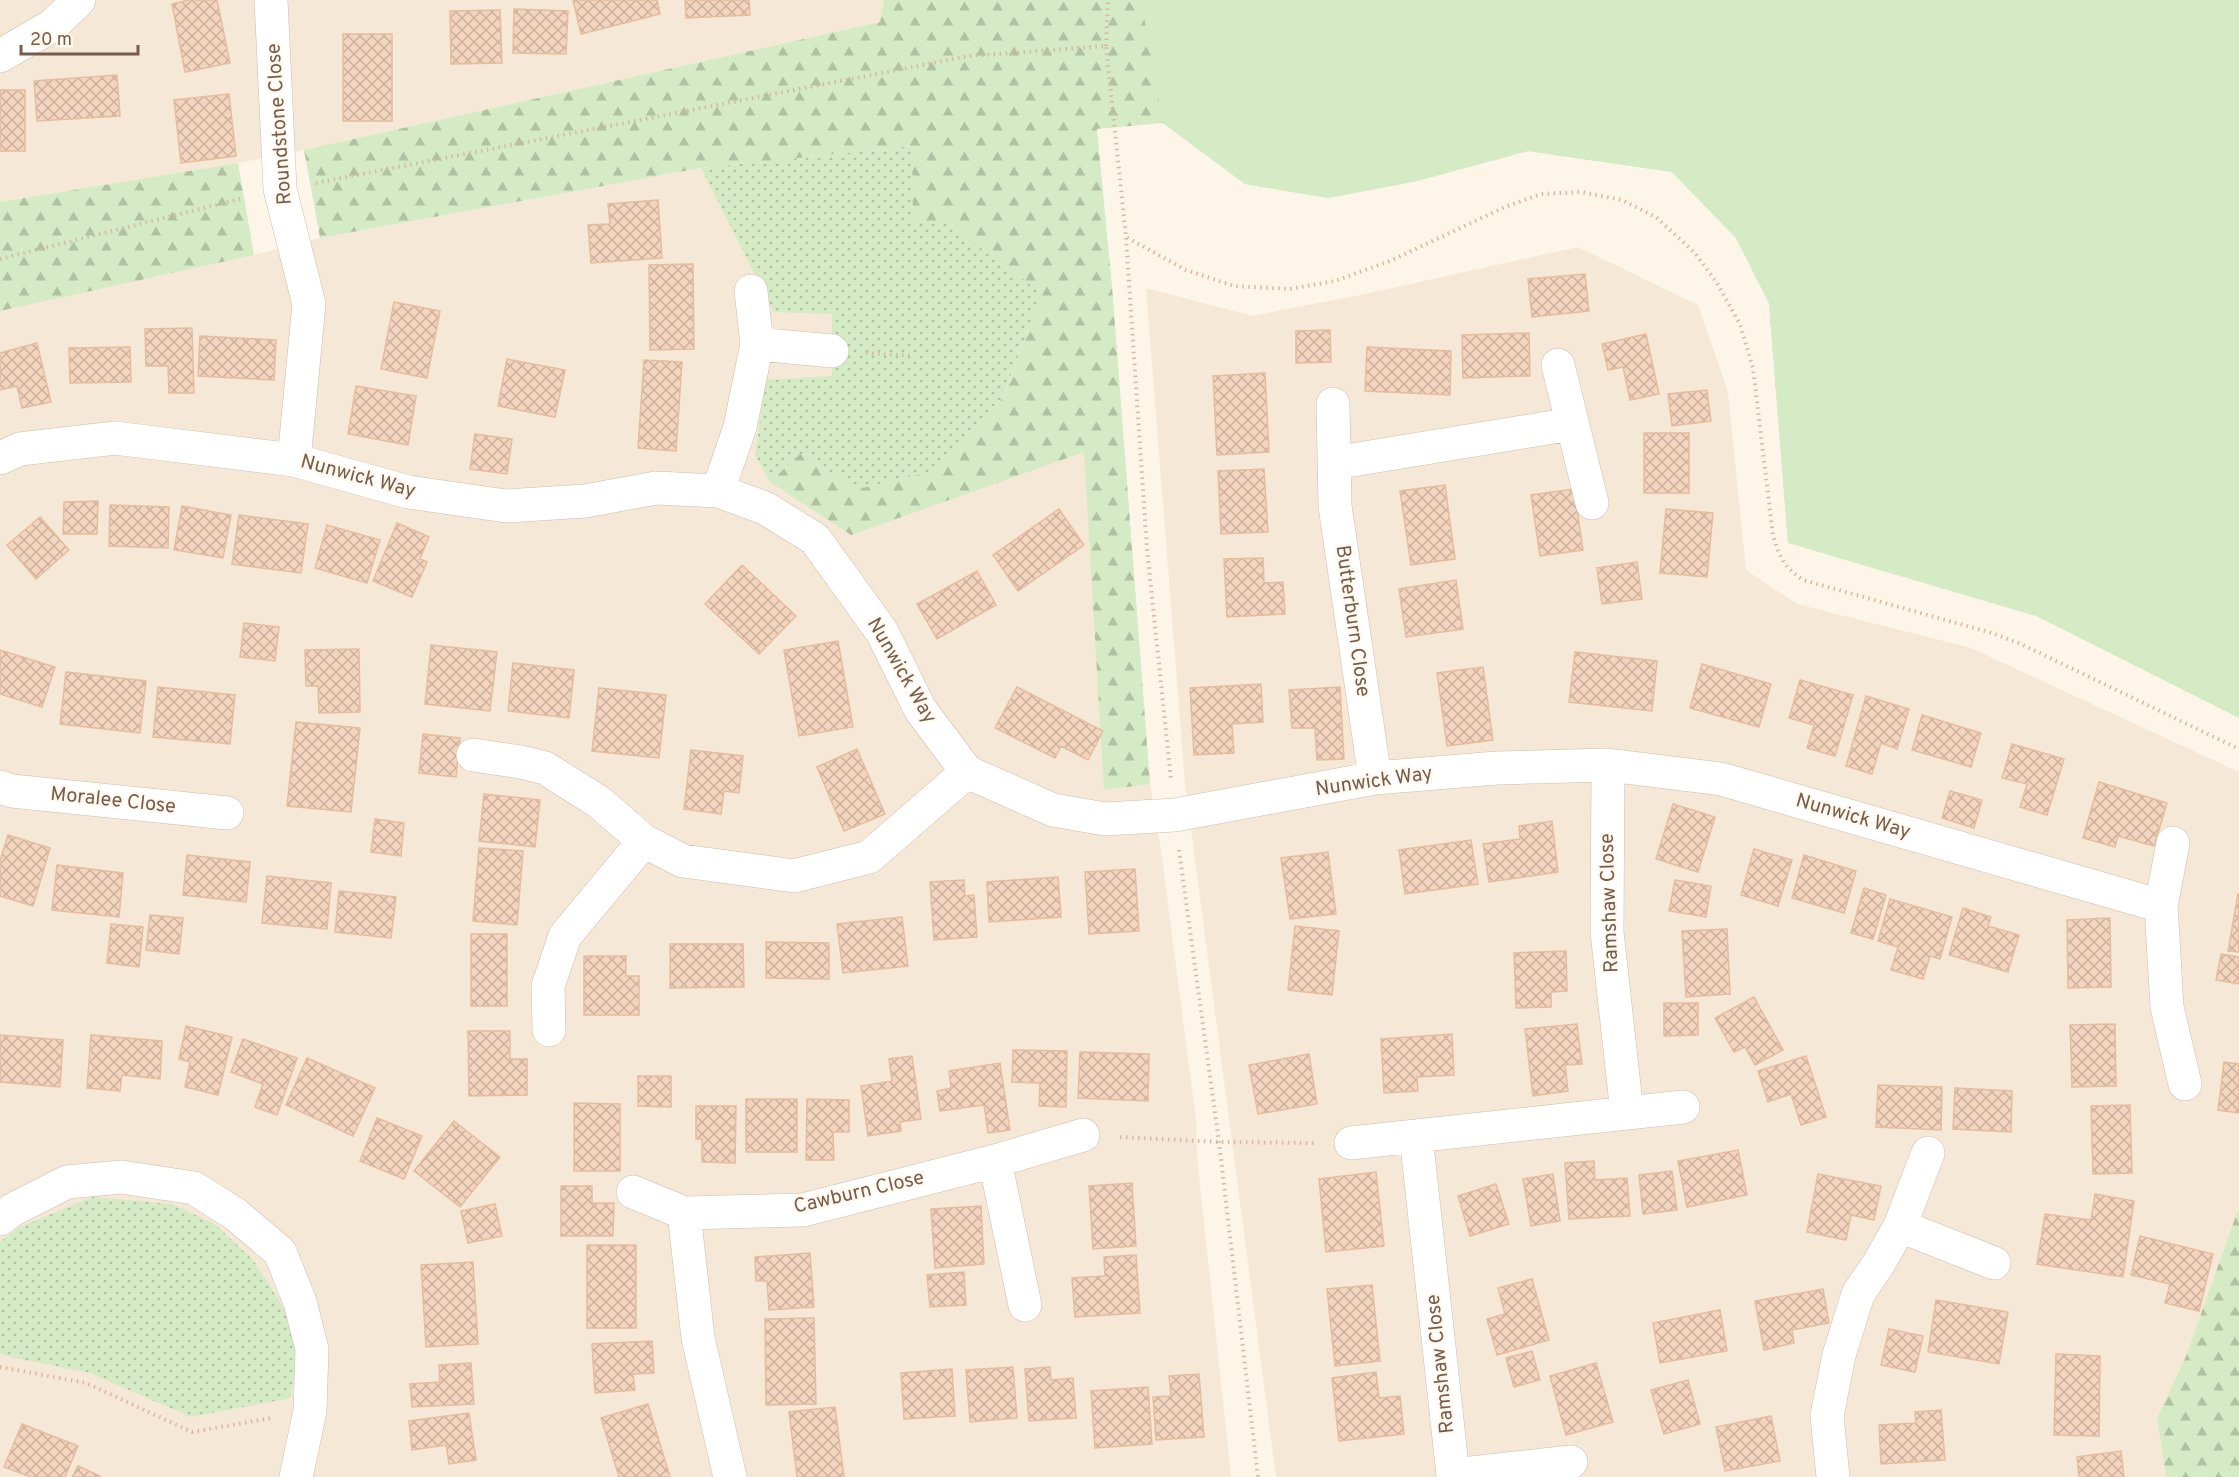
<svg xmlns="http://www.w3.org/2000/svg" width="2239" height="1477" viewBox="0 0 2239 1477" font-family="Overpass,sans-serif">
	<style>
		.residential { fill: #f5e8d6 }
		.grass { fill: url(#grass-dots) }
		.forest { fill: url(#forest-firs) }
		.pitch { fill: #d4ebc6 }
		.building { fill: url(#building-cross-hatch); stroke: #e6bc9f; stroke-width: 1.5 }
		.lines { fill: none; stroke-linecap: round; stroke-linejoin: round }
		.minor-casing { stroke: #cfbdad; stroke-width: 34 }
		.path { stroke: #d8b8a2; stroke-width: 4; stroke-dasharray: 1.5 4.5; stroke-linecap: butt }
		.minor { stroke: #fff; stroke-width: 33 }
		.labels { text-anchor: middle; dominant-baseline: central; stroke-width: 4.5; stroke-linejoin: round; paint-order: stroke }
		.street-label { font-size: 20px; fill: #785c4b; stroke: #fff9ef }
	</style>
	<defs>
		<pattern id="grass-dots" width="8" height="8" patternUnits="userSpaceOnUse" patternTransform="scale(1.5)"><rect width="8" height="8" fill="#d4ebc6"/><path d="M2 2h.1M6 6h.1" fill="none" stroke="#b1c2a3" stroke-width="1.8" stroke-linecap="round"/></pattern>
		<pattern id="forest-firs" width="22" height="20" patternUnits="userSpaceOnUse" patternTransform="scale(1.5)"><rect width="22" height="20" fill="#d4ebc6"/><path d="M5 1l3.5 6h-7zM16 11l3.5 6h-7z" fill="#b1c2a3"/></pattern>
		<pattern id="building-cross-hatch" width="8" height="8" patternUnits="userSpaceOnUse" patternTransform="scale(1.5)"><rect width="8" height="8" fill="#f3d5bf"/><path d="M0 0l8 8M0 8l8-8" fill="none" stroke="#cab09d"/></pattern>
	</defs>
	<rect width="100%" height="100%" fill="#fdf5e8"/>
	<path class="residential" d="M0,0H884L880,22L304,150L238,163L0,202Z
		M912,146L1112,287L1150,784L1161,850L1196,1120L1197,1156L1231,1477H0V311L254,255L320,238L701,168Z
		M1578,247L1698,305L1728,392L1746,570L1797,604L1971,648L2239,772V1207L2186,1356L2157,1418L2166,1477H1276L1185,783L1146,288L1252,316L1370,293Z"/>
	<path class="grass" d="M912,146L947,223L1042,293L1003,396L934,471L858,489L800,454L770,482L755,455L766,380L832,376V314L774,312L701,168Z
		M92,1197L172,1204L215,1224L254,1261L288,1315L298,1357L290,1398L191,1417L90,1373L6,1356L0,1353V1242L17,1228Z"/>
	<path class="forest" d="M884,0H1223L1791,23L1788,543L1769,303L1736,238L1672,172L1528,151L1417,181L1328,198L1245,184L1163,123L1097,129L1112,287L1150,784L1104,790L1084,452L851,535L770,482L800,454L858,489L934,471L1004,396L1042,293L947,223L913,222L912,146L701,168L320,238L304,150L880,22Z
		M238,163L254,255L0,311V202Z
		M2239,1207V1477H2166L2157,1418L2186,1356Z"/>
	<path class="pitch" d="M1141,0H2239V718L2036,616L1788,543L1769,303L1736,238L1672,172L1528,151L1417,181L1328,198L1245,184L1163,123Z"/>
	<path class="building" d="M189,0H217L230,63L185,72L172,4Z
		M573,0H657L660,14L581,34Z
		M685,0H749L750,15L686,18Z
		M514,9L568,11L566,54L513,53Z
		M500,10L502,63L451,64L450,11Z
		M343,34H392V121H343Z
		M117,75L120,116L37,121L34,81Z
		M0,90H25V151H0Z
		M229,94L236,156L181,163L174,100Z
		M658,200L662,258L591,263L588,225L610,224L608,204Z
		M693,264L694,349L650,350L649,265Z
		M1585,274L1589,311L1532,317L1528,279Z
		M394,302L440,311L427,378L381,369Z
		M192,328L194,393H169L168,366H146L145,329Z
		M1330,330L1331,362L1296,363V331Z
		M1529,333L1530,376L1463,378L1462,335Z
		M1646,334L1659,394L1630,400L1623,367L1608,370L1602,344Z
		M200,336L276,340L274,380L198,376Z
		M37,343L51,402L22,408L17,386L0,390V353Z
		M130,347L131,382L70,383L69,348Z
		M1367,347L1451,351L1450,395L1365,391Z
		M507,359L565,370L555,417L498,406Z
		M644,360L682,362L676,451L638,448Z
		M1265,373L1269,452L1217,455L1213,376Z
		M356,386L416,396L408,445L348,434Z
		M1707,390L1711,421L1672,426L1668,394Z
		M1644,433H1689V493H1644Z
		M475,434L512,439L507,474L470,469Z
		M1264,469L1268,532L1221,534L1218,471Z
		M1445,485L1455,559L1411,565L1400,491Z
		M1574,489L1583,550L1540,556L1531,495Z
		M98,501L97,534H63L64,502Z
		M110,505L169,507L168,548L109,546Z
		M182,506L231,515L223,558L174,550Z
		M1059,509L1084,545L1018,591L993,555Z
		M1666,509L1713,513L1707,577L1660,573Z
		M239,515L308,524L301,573L232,564Z
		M40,517L69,550L36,579L7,545Z
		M397,523L429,537L420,559L427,562L412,597L373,581Z
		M327,525L380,540L367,583L315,568Z
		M1263,558L1264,583L1283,582L1285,614L1227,617L1224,559Z
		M1637,562L1642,599L1602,604L1597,568Z
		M742,565L796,616L759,654L705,604Z
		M977,571L996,605L937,639L917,604Z
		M1456,580L1463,629L1406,637L1399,589Z
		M244,623L279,627L275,661L240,657Z
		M838,641L853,727L799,736L784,650Z
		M431,645L497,652L490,711L425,704Z
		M359,649L360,712L319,713L318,686H306L305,650Z
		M0,650L55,667L42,707L0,694Z
		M1575,652L1657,661L1652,711L1569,702Z
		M513,663L574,670L569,718L508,711Z
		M1702,664L1771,684L1759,727L1690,708Z
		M1483,667L1493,740L1447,746L1437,673Z
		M66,672L146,681L140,733L60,724Z
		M1800,680L1853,695L1835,756L1807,748L1814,725L1789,718Z
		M1261,684L1263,722L1232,724L1234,753L1194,755L1190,688Z
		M158,687L235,695L230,744L153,737Z
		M1017,687L1103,731L1088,760L1061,746L1055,758L995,728Z
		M1340,687L1344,759L1317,760L1315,728H1292L1289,690Z
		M599,688L666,695L659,758L592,751Z
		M1866,696L1909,709L1897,749L1881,743L1872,774L1846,766Z
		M1922,715L1981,733L1971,767L1912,750Z
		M296,722L360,728L351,812L287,806Z
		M423,734L460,738L456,777L419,773Z
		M2012,744L2064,759L2047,815L2020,807L2027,784L2002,778Z
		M857,749L885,814L844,831L817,767Z
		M691,750L743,756L739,793L724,791L721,814L684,809Z
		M2099,782L2167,803L2154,846L2118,836L2115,847L2083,838Z
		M1950,791L1982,800L1974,828L1942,818Z
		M484,794L540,800L535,847L479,841Z
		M1673,804L1715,817L1698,872L1656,859Z
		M375,819L404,823L401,856L371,852Z
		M1552,821L1558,872L1489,882L1483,844L1520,839L1519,826Z
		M8,835L50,848L33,906L0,896V861Z
		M1471,840L1478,884L1405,894L1399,850Z
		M479,848L523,851L517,925L473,921Z
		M1754,849L1792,860L1778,906L1741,895Z
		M1328,852L1336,914L1290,919L1281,858Z
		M187,855L250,862L246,902L183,895Z
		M1804,855L1856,871L1844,913L1792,898Z
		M57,865L123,873L119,917L52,910Z
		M1135,869L1139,931L1089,934L1085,872Z
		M267,876L331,883L327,929L262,923Z
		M1058,877L1061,917L989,922L987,882Z
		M964,880L965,896L974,895L977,937L934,940L930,882Z
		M1675,880L1711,886L1706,917L1669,911Z
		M1864,888L1886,895L1873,939L1851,933Z
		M339,891L396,897L391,938L335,932Z
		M2238,894H2239V952L2228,951Z
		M1890,899L1952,917L1940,959L1930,956L1923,979L1891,970L1898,947L1878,941Z
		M1963,908L1991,917L1988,926L2019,935L2008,972L1949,955Z
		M150,915L183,918L179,954L146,950Z
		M902,917L908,966L843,973L837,924Z
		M2110,918L2111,987L2068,988L2067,920Z
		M111,924L143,927L139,967L107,963Z
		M1295,926L1339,931L1332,995L1288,990Z
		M1727,929L1730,994L1686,997L1682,931Z
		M471,934H507V1006H471Z
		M766,942L829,943V979L766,978Z
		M670,944H743L744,987L670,988Z
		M1566,951L1567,991L1551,992V1007L1516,1008L1514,953Z
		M2221,954L2239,957V984L2216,980Z
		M584,956H626V976H639V1015H584Z
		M1754,997L1783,1050L1755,1065L1745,1047L1734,1052L1715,1018Z
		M1664,1003H1698V1035L1664,1036Z
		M1577,1024L1582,1064L1565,1065L1568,1091L1533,1096L1525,1029Z
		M2115,1024L2116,1086L2072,1087L2070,1025Z
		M186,1026L232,1037L218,1095L185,1087L190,1062L179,1059Z
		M468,1031H510V1059H527V1095L469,1096Z
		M1452,1034L1454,1075L1417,1077L1418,1091L1384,1093L1381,1039Z
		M0,1035L63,1040L60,1087L0,1082Z
		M91,1035L162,1041L160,1079L122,1075L120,1091L87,1088Z
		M243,1039L297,1058L277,1115L255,1107L263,1084L231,1072Z
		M1013,1050L1067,1051L1066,1107L1039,1106L1040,1083L1012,1082Z
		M1080,1052L1149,1054L1148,1101L1078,1098Z
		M1309,1054L1317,1104L1258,1114L1249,1065Z
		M912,1056L921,1119L900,1122L901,1131L868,1136L861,1086L892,1081L889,1059Z
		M1806,1056L1826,1117L1801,1125L1791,1094L1768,1102L1758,1071Z
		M307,1058L375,1088L353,1136L286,1105Z
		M2224,1062L2239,1064V1113L2218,1110Z
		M1000,1063L1010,1130L988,1133L984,1105L940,1111L937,1091L951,1088L949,1071Z
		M638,1076H671V1107L638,1106Z
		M1878,1085L1942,1087L1941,1130L1876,1127Z
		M1955,1088L2012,1091L2011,1132L1953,1129Z
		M746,1099H797V1152H746Z
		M807,1099L849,1100V1132H833L834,1160H806Z
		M574,1103L620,1104V1171H574Z
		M2130,1105L2132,1173L2093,1174L2091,1106Z
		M696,1106H736L735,1163L702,1162V1139H696Z
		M377,1118L422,1136L404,1179L360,1161Z
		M454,1121L500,1157L460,1207L414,1171Z
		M1738,1150L1747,1195L1687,1207L1678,1161Z
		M1594,1161L1595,1180L1627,1178L1630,1216L1569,1219L1565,1163Z
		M1672,1171L1677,1210L1643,1214L1639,1175Z
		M1376,1172L1384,1246L1326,1252L1319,1179Z
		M1553,1174L1560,1221L1531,1226L1523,1179Z
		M1818,1174L1881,1186L1874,1220L1851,1215L1846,1240L1807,1232Z
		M1132,1183L1136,1246L1093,1249L1089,1186Z
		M1496,1184L1509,1224L1470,1236L1458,1196Z
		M561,1186H592V1203H614L613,1236H561Z
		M2095,1194L2134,1201L2123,1277L2037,1264L2045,1214L2091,1220Z
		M495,1204L502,1236L468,1243L461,1211Z
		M981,1206L984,1264L935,1268L931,1209Z
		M2140,1236L2213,1254L2199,1311L2165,1303L2170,1284L2131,1275Z
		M587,1245H636V1328H587Z
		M810,1253L814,1307L769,1310L767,1281H756L755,1257Z
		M1136,1255L1140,1313L1075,1317L1072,1278L1105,1276L1104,1257Z
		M473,1262L478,1344L426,1347L421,1265Z
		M964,1272L966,1305L930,1307L927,1275Z
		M1532,1279L1549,1340L1497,1355L1487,1319L1505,1314L1498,1288Z
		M1372,1285L1380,1361L1335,1366L1327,1289Z
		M1823,1289L1829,1323L1792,1330L1794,1343L1764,1350L1755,1301Z
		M1936,1300L2008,1312L1999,1364L1928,1352Z
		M1720,1310L1727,1351L1660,1363L1653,1323Z
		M814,1318L816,1404L766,1405L765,1319Z
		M1889,1329L1923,1336L1915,1372L1881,1365Z
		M652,1341L654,1373L633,1374L635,1390L595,1393L592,1344Z
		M1532,1351L1540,1380L1514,1387L1506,1358Z
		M2056,1354L2100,1356L2099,1436L2054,1435Z
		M471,1363L474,1404L412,1407L410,1384L440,1382L439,1365Z
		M1596,1363L1613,1422L1566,1435L1550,1376Z
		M1013,1367L1017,1418L970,1422L966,1370Z
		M1050,1367L1051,1380L1073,1378L1076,1418L1029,1421L1025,1369Z
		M952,1369L955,1416L904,1419L901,1373Z
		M1376,1372L1379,1398L1400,1396L1404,1434L1339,1441L1332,1378Z
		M1199,1374L1204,1437L1156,1440L1153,1397L1171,1396L1169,1376Z
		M1688,1380L1700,1424L1664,1434L1651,1390Z
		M1148,1387L1152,1444L1095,1448L1091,1391Z
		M648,1404L670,1477H619L601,1418Z
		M835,1407L844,1477H797L789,1412Z
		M1941,1410L1945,1460L1881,1464L1879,1425L1916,1423L1915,1412Z
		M469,1413L476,1460L449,1464L446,1445L412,1450L409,1421Z
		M1771,1416L1780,1461L1725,1471L1716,1427Z
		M22,1424L78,1446L65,1477H31L4,1467Z
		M2121,1451L2124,1477H2079L2077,1457Z
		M78,1466L100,1476V1477H72Z"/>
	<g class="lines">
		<defs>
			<path id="minor" d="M271,0L280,189L309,304L294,460
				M0,56L52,26L79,0
				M757,344L832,351
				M1558,365L1592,503
				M1333,404L1335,506L1375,778
				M0,458L20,449L115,438L294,460L408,492L506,506L585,501L656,488L718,491L765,508L815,539L882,632L920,709L967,772L1053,810L1105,819L1175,815L1375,778L1497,768L1608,765L1721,779L2161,906
				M1334,463L1572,424
				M718,491L740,427L757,344L751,291
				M473,755L521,762L545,768L599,802L644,841L683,861L794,876L869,857L967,772
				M1608,765L1607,932L1627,1113
				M0,787L12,791L227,813
				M2173,843L2161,906L2167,1007L2185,1084
				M549,1030L548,986L565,936L644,841
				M1416,1136L1453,1475L1571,1462
				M1351,1143L1683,1107
				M995,1161L1025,1305
				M633,1192L684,1213L803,1210L995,1161L1083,1135
				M684,1213L698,1338L730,1477
				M0,1219L12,1210L67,1182L121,1177L194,1188L235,1214L280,1252L300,1302L312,1349L310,1411L296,1477
				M1900,1226L1994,1263
				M1833,1477L1827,1416L1839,1355L1858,1294L1879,1263L1900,1226L1928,1153"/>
		</defs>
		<use href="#minor" class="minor-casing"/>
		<path class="path" d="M1106,46L1108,0
			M316,183L969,56L1106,46L1126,237L1186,270L1234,286L1290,289L1335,281L1390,261L1505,207L1541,194L1581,192L1622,200L1656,217L1695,253L1717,283L1740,324L1753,368L1773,536C1780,558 1784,567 1803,580L1992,633L2023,645L2239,749
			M1126,238L1147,549L1171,780
			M0,259L244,198
			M866,353L912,356
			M1179,850L1219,1142L1258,1477
			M1120,1137L1219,1142L1316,1143
			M0,1367L86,1383L192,1432L271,1418"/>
		<use href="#minor" class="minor"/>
	</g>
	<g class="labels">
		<g class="street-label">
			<text transform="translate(280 124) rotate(-94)">Roundstone Close</text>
			<text transform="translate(358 477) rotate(15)">Nunwick Way</text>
			<text transform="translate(1352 621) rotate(82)">Butterburn Close</text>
			<text transform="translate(901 671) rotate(60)">Nunwick Way</text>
			<text transform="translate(1374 782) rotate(-8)">Nunwick Way</text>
			<text transform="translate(113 801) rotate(6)">Moralee Close</text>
			<text transform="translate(1853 817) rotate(16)">Nunwick Way</text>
			<text transform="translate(1610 903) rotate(-92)">Ramshaw Close</text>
			<text transform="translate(859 1193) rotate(-13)">Cawburn Close</text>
			<text transform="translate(1441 1364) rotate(-96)">Ramshaw Close</text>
		</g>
	</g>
	<path d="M21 45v9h117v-9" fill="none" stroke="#785c4b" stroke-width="3"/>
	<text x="30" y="45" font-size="18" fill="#785c4b" stroke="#fff9ef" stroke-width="4.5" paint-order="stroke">20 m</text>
</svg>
